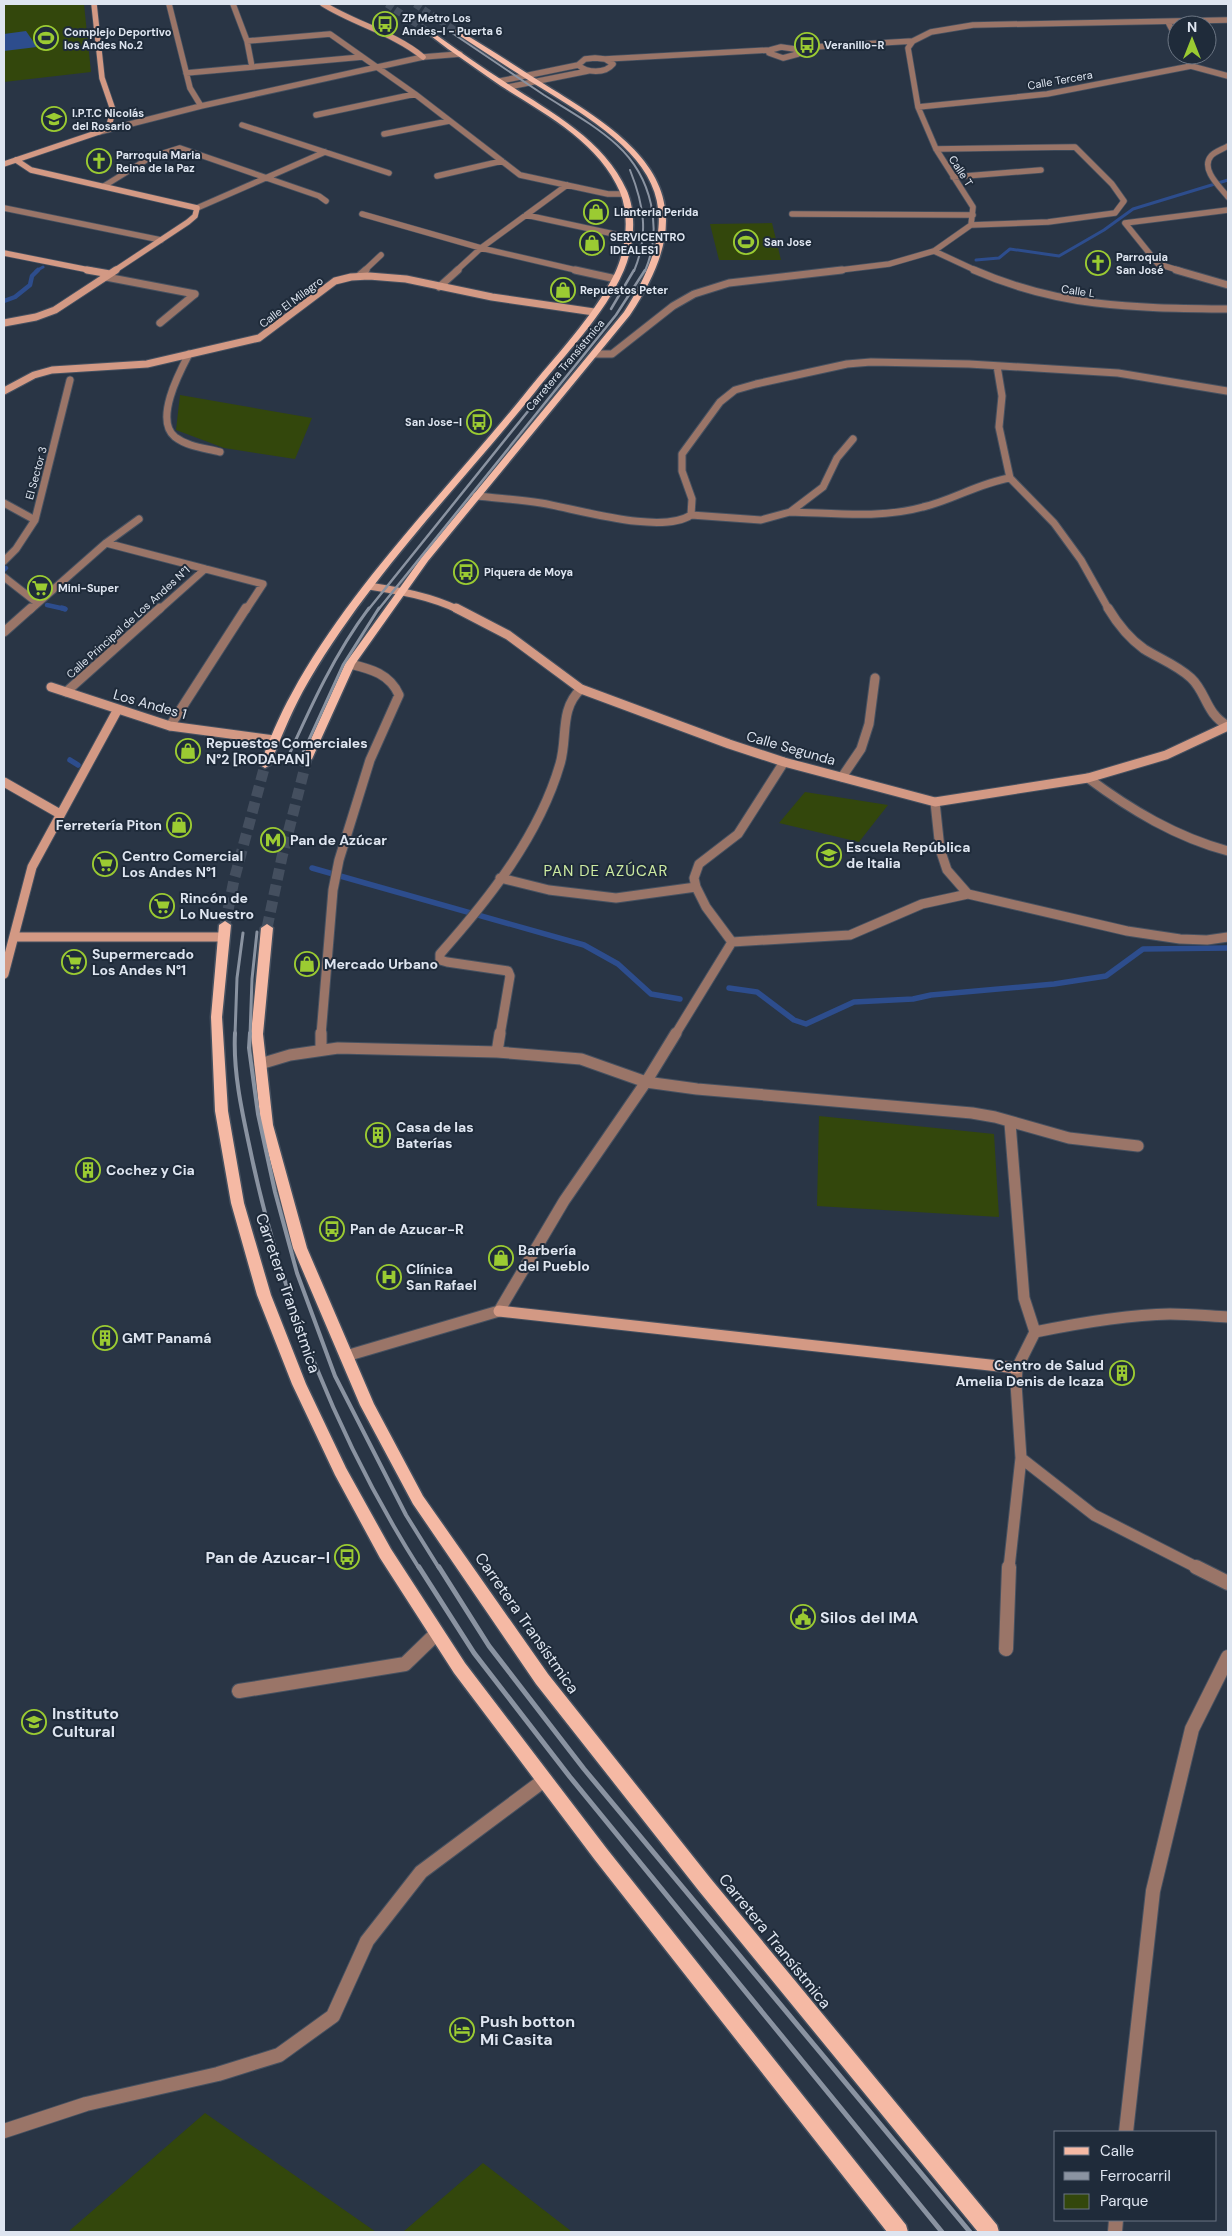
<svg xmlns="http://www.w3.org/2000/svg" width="1232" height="2236" viewBox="0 0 1232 2236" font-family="'DM Sans',sans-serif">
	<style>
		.green { fill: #33470c }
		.water { fill: #2d4d8d }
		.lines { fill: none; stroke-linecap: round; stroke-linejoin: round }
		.stream-far2 { stroke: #2d4d8d; stroke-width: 3 }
		.stream-far1 { stroke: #2d4d8d; stroke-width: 4.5 }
		.stream { stroke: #2d4d8d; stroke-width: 5.5 }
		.street-tunnel { stroke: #444f5f; stroke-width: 5.5; stroke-dasharray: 5.5 2.5; stroke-linecap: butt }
		.primary-tunnel-far1 { stroke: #444f5f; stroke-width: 7; stroke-dasharray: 7 3; stroke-linecap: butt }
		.primary-tunnel { stroke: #444f5f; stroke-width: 11; stroke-dasharray: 11 5.5; stroke-linecap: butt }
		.street-far4-casing { stroke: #465160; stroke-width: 7 }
		.street-far3-casing { stroke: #465160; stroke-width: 9 }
		.street-far2-casing { stroke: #465160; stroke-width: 11 }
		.street-far1-casing { stroke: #465160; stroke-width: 13 }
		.street-casing { stroke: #465160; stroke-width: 16 }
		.secondary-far3-casing { stroke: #465160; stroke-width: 7 }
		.secondary-far2-casing { stroke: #465160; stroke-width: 9 }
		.secondary-far1-casing { stroke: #465160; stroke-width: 11 }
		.secondary-casing { stroke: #465160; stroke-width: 13 }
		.primary-casing { stroke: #465160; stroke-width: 3 }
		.street-far4 { stroke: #9a7568; stroke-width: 5.5 }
		.street-far3 { stroke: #9a7568; stroke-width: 7 }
		.street-far2 { stroke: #9a7568; stroke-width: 9 }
		.street-far1 { stroke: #9a7568; stroke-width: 11 }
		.street { stroke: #9a7568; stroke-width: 14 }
		.secondary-far3 { stroke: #d39984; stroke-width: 5.5 }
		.secondary-far2 { stroke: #d39984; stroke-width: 7 }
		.secondary-far1 { stroke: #d39984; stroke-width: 9 }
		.secondary { stroke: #d39984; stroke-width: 11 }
		.primary { fill: #f5b9a4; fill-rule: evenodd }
		.rail-far4 { stroke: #8a93a1; stroke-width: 2 }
		.rail-far3 { stroke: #8a93a1; stroke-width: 2.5 }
		.rail-far2 { stroke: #8a93a1; stroke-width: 3 }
		.rail-far1 { stroke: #8a93a1; stroke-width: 4 }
		.rail { stroke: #8a93a1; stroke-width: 5 }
		.labels { text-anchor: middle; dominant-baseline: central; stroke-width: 4; stroke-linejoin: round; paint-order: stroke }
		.far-poi-label { font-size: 11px; font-weight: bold; fill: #dee5f0; stroke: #1f2b3a; text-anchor: start }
		.far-street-label { font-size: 11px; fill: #dee5f0; stroke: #1f2b3a }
		.street-label { font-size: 14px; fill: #dee5f0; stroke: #1f2b3a }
		.poi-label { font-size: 14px; font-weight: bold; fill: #dee5f0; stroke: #1f2b3a; text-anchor: start }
		.neighbourhood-label { font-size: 15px; letter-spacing: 1px; fill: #cdeaa1; stroke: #1f2b3a }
		.near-street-label { font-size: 16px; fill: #dee5f0; stroke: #1f2b3a }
		.near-poi-label { font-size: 16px; font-weight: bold; fill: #dee5f0; stroke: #1f2b3a; text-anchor: start }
	</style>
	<rect width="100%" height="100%" fill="#293545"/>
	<path class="green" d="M4,4H84L91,72L4,82Z
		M772,223L781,260H719L710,224Z
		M180,395L312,418L295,459L224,448L176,430Z
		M805,792L888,805L859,842L779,823Z
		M819,1116L994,1134L999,1217L817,1206Z
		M205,2113L376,2232H68Z
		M483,2163L571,2231V2232H403Z"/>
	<path class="water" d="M26,31L37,47L4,51V34Z"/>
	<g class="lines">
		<path class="stream-far2" d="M976,260L999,258L1010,249L1059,256L1104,230L1133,209L1228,180
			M36,271L43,267"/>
		<path class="stream-far1" d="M4,301L15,297L30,285L32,276L38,270
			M4,570L6,568
			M47,605L65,609"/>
		<path class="stream" d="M62,608L65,609
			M70,760L78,765
			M312,868L584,945L618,964L651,994L680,999
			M729,988L757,992L794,1020L806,1024L854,1002L913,999L931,995L1054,984L1106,976L1143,949L1228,948"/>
		<path class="street-tunnel" d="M797,48L813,47"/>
		<path class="primary-tunnel-far1" d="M387,4L433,35
			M415,4L456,31"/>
		<path class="primary-tunnel" d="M225,925L234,880L265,765
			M267,928L282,857L307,759"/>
		<defs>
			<path id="street-far4" d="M169,4L190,88L201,106
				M233,4L247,41L252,67
				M1168,22L1177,39
				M247,41L330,34L415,94L520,175L608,194H625
				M781,47L795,49L798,54L783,58L769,53L770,50Z
				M813,47L913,41
				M1185,55L1191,66
				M595,58L605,59L613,64C605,74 587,73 578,65L585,59Z
				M605,59L770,50
				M186,73L362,57
				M500,81L578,65
				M508,87L588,71
				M918,107L1047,94L1191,66L1228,76
				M316,115L415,94
				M242,125L389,173
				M99,132L201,106L423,57L460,54
				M384,134L449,121
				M1228,146C1223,149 1214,152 1211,156C1200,169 1220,187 1228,197
				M936,149L1075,147L1112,184L1124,201L1115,213L1048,222L971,225
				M437,176L502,161
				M953,177L1041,170
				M104,186L151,157L180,148L319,196L326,201
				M4,208L161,240
				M197,208L325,152
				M362,214L481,248L580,271
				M792,214L973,215
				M526,215L628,237
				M934,251L977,271
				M364,271L381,255
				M456,271L481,248L567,185
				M832,271L889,264L934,251L971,225L973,207L936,149L918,107L908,48L913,41L931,32L973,25L1228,20
				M1181,271L1158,264L1125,223L1228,210"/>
			<path id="street-far3" d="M575,270L616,279
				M974,270C1061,308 1135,308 1228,309
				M1176,270L1228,285
				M360,275L366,270
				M106,277L195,294
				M439,287L458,270
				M160,323L195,294
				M189,354C179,373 154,420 175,437C188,447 205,448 220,452
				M594,354H612L673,306L694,294L729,283L842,270
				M997,366L1002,396L999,427L1010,478L1054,523L1081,560L1109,610
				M476,496C498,498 520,500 541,503C577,509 661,535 691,515L761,520L790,512L823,487L837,458L853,439
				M4,503L35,520
				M790,512C834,513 880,519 923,507C953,500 979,483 1010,478
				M691,515L692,499L682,471V454L720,402L735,390L756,384L847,364L871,362L969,364L1118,373L1227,391
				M106,543L263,584L246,610
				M4,561L16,549L35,520L70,380
				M4,577L36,602
				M30,610L106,543L139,519
				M159,610L205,569"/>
			<path id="street-far2" d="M1108,608C1117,623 1130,639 1144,649C1160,659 1177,665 1191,678C1207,693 1205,713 1228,726
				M4,632L31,608
				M66,692L160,608
				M170,726L246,608
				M842,777L861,749L869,724L875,678
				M1088,778C1131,810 1176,837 1228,851
				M935,802L940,849L947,870L968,894
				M500,878L549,890L616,898L696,887
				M732,942L850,935L922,904L968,894L1127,931L1180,939L1207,940L1228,937
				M732,942L706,907L696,887L694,878L699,864L738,834L784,762
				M321,1035L333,890L339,860L370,760L399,695C390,674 371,669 350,664
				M500,1035L510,976L508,971L447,962L440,960V954C489,899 539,836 560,764C568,738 559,709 581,689
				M675,1035L732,942"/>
			<path id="street-far1" d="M321,1033V1050
				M497,1052L500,1033
				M260,1064L290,1055L338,1048L497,1052L581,1059L646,1082L697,1089L972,1113L995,1117L1069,1138L1138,1146
				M1035,1332C1079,1323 1124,1315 1170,1314C1189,1314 1209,1316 1228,1317
				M346,1356L499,1311L564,1201L646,1082L676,1033
				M1021,1458L1094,1515L1198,1568
				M1009,1568L1021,1458L1016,1384L1017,1368L1035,1332L1024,1298L1010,1123"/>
			<path id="street" d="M1196,1567L1228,1583
				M1006,1649L1009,1567
				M239,1691L405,1664L436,1634
				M4,2131L86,2104L218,2074L279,2055L333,2016L367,1941L421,1872L543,1781
				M1126,2132L1153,1891L1192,1729L1228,1657
				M1115,2232L1116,2220"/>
			<path id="secondary-far3" d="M323,4C355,24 394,33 423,57
				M16,160L31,170L197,208L195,216L188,222L114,271
				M4,164L99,132L109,126L113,110L102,78L94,4
				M4,253L94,271"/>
			<path id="secondary-far2" d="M87,270L110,274
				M4,323L36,317L55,310L116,270
				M4,391L34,375L52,370L147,364L259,338L335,281L351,277L369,276L406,279L492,297L594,312
				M369,586C400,591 430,596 459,610"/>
			<path id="secondary-far1" d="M456,608L508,635L581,689L729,744L784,762L935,802L1088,778L1166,755L1228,726
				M51,687L170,726L274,740
				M4,782L60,814
				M14,937H223
				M4,974L32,867L118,709"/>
			<path id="secondary" d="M499,1311L1017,1368"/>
			<path id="primary" d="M454,30H458C490,49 520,69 552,89C653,150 706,201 630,315L428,561L355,664L312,759L307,762L302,759L345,664L422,557L624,312C696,201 649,154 551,94C518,74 486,53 454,32Z
				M431,34H435C458,50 481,67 505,82C550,112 604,139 627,191C637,215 634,246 624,270C604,316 565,354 535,392C456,490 365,581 303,691C290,715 280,740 270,765L265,768L260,765C269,741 279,716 292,693C350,586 447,490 524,395C555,356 593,318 615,273C626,249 630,217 620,192C599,142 545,114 501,86C483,74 466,61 448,49L431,36Z
				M225,921L231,925L222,1017L228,1111L244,1203L271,1295L306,1384L346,1468L391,1549L465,1663L607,1849L906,2225L908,2232H887L595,1860L454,1673L380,1558L335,1475L292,1384L257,1295L231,1203L215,1111L211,1017L219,925Z
				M267,924L273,928L263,1034L273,1125L307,1248L374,1404L423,1496L548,1674L711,1879L997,2225L999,2232H978L699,1891L536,1684L413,1504L360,1405L293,1248L261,1125L251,1034L261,928Z"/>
		</defs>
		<use href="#street-far4" class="street-far4-casing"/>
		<use href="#street-far3" class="street-far3-casing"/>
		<use href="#street-far2" class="street-far2-casing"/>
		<use href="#street-far1" class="street-far1-casing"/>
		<use href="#street" class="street-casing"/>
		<use href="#secondary-far3" class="secondary-far3-casing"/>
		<use href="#secondary-far2" class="secondary-far2-casing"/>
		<use href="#secondary-far1" class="secondary-far1-casing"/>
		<use href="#secondary" class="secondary-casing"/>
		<use href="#primary" class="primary-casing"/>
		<use href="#street-far4" class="street-far4"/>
		<use href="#street-far3" class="street-far3"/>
		<use href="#street-far2" class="street-far2"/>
		<use href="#street-far1" class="street-far1"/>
		<use href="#street" class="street"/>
		<use href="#secondary-far3" class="secondary-far3"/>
		<use href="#secondary-far2" class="secondary-far2"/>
		<use href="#secondary-far1" class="secondary-far1"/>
		<use href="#secondary" class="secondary"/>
		<use href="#primary" class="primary"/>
		<path class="rail-far4" d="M452,33C483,54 513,74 544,95C569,111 595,125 617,145C652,177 663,228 645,271
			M630,170C644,205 649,235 634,271"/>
		<path class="rail-far3" d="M611,309L634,270
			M368,610L529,410
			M378,610L616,315L645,270"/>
		<path class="rail-far2" d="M288,757C311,706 335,653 369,608
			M301,757L343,665L379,608
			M235,1035L237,978L243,933
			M250,1035L252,979L257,932"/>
		<path class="rail-far1" d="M235,1033C233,1072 242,1112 250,1149C280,1295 339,1442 419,1568
			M250,1033L249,1048L258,1114L275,1192L297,1273L335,1376L406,1515L439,1568"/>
		<path class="rail" d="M419,1567L474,1653L570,1777L942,2232
			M439,1567L489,1646L584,1769L970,2232"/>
	</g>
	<defs>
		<symbol id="bus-ring" viewBox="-11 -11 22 22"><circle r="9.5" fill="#1f2b3a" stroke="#9bcb32" stroke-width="1.5"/><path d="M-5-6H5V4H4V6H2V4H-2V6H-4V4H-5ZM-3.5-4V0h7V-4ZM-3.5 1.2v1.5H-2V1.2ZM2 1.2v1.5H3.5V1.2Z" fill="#9bcb32"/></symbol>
		<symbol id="stadium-ring" viewBox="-11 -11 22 22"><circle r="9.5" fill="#1f2b3a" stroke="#9bcb32" stroke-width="1.5"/><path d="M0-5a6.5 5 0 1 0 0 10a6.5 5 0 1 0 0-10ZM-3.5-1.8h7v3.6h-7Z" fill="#9bcb32"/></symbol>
		<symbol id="school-ring" viewBox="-11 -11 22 22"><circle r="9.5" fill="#1f2b3a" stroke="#9bcb32" stroke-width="1.5"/><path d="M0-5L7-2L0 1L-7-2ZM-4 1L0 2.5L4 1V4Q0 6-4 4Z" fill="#9bcb32"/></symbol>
		<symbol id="church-ring" viewBox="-11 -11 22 22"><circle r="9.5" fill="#1f2b3a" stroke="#9bcb32" stroke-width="1.5"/><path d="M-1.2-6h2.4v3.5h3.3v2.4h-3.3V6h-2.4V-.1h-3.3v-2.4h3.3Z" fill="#9bcb32"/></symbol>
		<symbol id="shop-ring" viewBox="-11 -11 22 22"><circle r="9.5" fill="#1f2b3a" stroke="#9bcb32" stroke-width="1.5"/><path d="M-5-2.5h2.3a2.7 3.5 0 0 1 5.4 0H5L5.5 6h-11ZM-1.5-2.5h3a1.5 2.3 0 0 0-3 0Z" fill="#9bcb32"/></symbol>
		<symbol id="supermarket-ring" viewBox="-11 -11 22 22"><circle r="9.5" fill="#1f2b3a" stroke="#9bcb32" stroke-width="1.5"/><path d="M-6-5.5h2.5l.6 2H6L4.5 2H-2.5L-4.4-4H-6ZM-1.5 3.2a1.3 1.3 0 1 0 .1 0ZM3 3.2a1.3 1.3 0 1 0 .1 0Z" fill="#9bcb32"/></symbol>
		<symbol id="metro-ring" viewBox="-11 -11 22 22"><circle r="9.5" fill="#1f2b3a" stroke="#9bcb32" stroke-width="1.5"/><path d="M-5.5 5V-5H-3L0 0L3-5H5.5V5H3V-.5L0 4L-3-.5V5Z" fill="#9bcb32"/></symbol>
		<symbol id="building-ring" viewBox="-11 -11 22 22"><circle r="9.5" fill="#1f2b3a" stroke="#9bcb32" stroke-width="1.5"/><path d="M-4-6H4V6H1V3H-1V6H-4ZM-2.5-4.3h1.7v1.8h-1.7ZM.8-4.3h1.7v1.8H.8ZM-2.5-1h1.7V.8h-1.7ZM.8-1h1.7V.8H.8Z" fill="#9bcb32"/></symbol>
		<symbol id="hospital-ring" viewBox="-11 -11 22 22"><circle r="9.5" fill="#1f2b3a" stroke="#9bcb32" stroke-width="1.5"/><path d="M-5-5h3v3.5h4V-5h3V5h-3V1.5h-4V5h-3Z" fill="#9bcb32"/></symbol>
		<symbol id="civic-ring" viewBox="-11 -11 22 22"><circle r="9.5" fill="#1f2b3a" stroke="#9bcb32" stroke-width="1.5"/><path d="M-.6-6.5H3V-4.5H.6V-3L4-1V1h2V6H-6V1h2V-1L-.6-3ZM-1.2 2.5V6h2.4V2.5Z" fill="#9bcb32"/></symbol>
		<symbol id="hotel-ring" viewBox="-11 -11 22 22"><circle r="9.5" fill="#1f2b3a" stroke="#9bcb32" stroke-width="1.5"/><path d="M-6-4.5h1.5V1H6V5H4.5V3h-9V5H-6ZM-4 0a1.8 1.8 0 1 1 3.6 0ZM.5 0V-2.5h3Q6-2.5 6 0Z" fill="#9bcb32"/></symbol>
	</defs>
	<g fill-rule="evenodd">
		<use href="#bus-ring" x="371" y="10" width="28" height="28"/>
		<use href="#stadium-ring" x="32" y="24" width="28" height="28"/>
		<use href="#bus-ring" x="793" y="31" width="28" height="28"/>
		<use href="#school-ring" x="40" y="105" width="28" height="28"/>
		<use href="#church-ring" x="85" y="147" width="28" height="28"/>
		<use href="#shop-ring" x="582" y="198" width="28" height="28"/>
		<use href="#stadium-ring" x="732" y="228" width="28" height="28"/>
		<use href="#shop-ring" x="578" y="229" width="28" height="28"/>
		<use href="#church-ring" x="1084" y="249" width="28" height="28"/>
		<use href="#shop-ring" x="549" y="276" width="28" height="28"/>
		<use href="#bus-ring" x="465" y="408" width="28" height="28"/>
		<use href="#bus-ring" x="452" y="558" width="28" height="28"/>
		<use href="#supermarket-ring" x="26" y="574" width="28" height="28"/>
		<use href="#shop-ring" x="174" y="737" width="28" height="28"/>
		<use href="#shop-ring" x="165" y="811" width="28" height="28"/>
		<use href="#metro-ring" x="259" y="826" width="28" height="28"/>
		<use href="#school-ring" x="815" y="841" width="28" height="28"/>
		<use href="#supermarket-ring" x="91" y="850" width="28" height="28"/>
		<use href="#supermarket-ring" x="148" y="892" width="28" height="28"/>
		<use href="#supermarket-ring" x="60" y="948" width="28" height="28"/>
		<use href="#shop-ring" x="293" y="950" width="28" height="28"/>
		<use href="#building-ring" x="364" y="1121" width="28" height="28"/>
		<use href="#building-ring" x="74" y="1156" width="28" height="28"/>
		<use href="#bus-ring" x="318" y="1215" width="28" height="28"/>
		<use href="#shop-ring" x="487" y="1244" width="28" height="28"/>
		<use href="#hospital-ring" x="375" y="1263" width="28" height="28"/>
		<use href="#building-ring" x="91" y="1324" width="28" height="28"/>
		<use href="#building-ring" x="1108" y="1359" width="28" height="28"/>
		<use href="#bus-ring" x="333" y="1543" width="28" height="28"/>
		<use href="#civic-ring" x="789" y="1603" width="28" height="28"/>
		<use href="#school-ring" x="20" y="1708" width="28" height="28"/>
		<use href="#hotel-ring" x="448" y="2016" width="28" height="28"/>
	</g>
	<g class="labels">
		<g class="far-poi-label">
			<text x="402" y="18">ZP Metro Los<tspan x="402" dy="13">Andes-I - Puerta 6</tspan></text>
			<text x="64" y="32">Complejo Deportivo<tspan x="64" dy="13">los Andes No.2</tspan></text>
			<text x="824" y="45">Veranillo-R</text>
			<text x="72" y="113">I.P.T.C Nicolás<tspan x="72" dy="13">del Rosario</tspan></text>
			<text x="116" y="155">Parroquia Maria<tspan x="116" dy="13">Reina de la Paz</tspan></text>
			<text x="614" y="212">Llanteria Perida</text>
			<text x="610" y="237">SERVICENTRO<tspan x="610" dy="13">IDEALES1</tspan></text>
			<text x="764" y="242">San Jose</text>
			<text x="1116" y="257">Parroquia<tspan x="1116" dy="13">San José</tspan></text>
			<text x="580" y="290">Repuestos Peter</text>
			<text x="462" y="422" text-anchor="end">San Jose-I</text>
			<text x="484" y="572">Piquera de Moya</text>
			<text x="58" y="588">Mini-Super</text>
		</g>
		<g class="far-street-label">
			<text transform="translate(1060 80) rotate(-10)">Calle Tercera</text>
			<text transform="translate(961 171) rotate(57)">Calle T</text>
			<text transform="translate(1078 291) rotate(8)">Calle L</text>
			<text transform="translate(291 302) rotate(-37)">Calle El Milagro</text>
			<text transform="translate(565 365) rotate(-50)">Carretera Transístmica</text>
			<text transform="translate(36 473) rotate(-75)">El Sector 3</text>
			<text transform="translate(128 622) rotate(-42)">Calle Principal de Los Andes N°1</text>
		</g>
		<g class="street-label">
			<text transform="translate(150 704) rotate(16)">Los Andes 1</text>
			<text transform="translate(791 748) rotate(16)">Calle Segunda</text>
		</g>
		<g class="poi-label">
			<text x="206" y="743">Repuestos Comerciales<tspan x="206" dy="16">N°2 [RODAPAN]</tspan></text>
			<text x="162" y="825" text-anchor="end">Ferretería Piton</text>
			<text x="290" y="840">Pan de Azúcar</text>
			<text x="846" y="847">Escuela República<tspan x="846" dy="16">de Italia</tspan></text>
			<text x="122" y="856">Centro Comercial<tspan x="122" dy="16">Los Andes N°1</tspan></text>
			<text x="180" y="898">Rincón de<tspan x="180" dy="16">Lo Nuestro</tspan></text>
			<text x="92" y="954">Supermercado<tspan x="92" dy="16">Los Andes N°1</tspan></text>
			<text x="324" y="964">Mercado Urbano</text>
			<text x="396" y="1127">Casa de las<tspan x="396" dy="16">Baterías</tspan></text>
			<text x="106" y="1170">Cochez y Cia</text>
			<text x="350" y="1229">Pan de Azucar-R</text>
			<text x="518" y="1250">Barbería<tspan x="518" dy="16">del Pueblo</tspan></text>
			<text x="406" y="1269">Clínica<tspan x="406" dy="16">San Rafael</tspan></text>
			<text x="122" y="1338">GMT Panamá</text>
			<text x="1104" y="1365" text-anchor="end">Centro de Salud<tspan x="1104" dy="16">Amelia Denis de Icaza</tspan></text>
		</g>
		<g class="neighbourhood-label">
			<text x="606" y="871">PAN DE AZÚCAR</text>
		</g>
		<g class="near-street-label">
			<text transform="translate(288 1293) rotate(71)">Carretera Transístmica</text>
			<text transform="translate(527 1623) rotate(55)">Carretera Transístmica</text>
			<text transform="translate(775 1941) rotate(51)">Carretera Transístmica</text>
		</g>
		<g class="near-poi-label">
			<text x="330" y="1557" text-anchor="end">Pan de Azucar-I</text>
			<text x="820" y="1617">Silos del IMA</text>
			<text x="52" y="1713">Instituto<tspan x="52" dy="18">Cultural</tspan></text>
			<text x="480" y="2021">Push botton<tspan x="480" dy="18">Mi Casita</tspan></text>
		</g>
	</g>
	<rect width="1232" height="2236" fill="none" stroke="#dee5f0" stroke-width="10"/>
	<rect x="1054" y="2131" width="162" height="90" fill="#1f2b3a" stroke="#6b7583"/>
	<rect x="1064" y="2147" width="25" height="8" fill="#f5b9a4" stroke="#6b7583"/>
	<text x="1100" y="2156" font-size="15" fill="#dee5f0">Calle</text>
	<rect x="1064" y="2172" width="25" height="8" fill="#8a93a1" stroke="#6b7583"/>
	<text x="1100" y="2181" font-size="15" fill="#dee5f0">Ferrocarril</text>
	<rect x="1064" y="2194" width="25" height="15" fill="#33470c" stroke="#6b7583"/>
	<text x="1100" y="2206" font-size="15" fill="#dee5f0">Parque</text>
	<g transform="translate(1192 40)"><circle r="24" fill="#1f2b3a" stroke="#6b7583"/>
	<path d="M0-4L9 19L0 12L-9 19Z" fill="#9bcb32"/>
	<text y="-8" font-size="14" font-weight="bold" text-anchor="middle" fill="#dee5f0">N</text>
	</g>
</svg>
